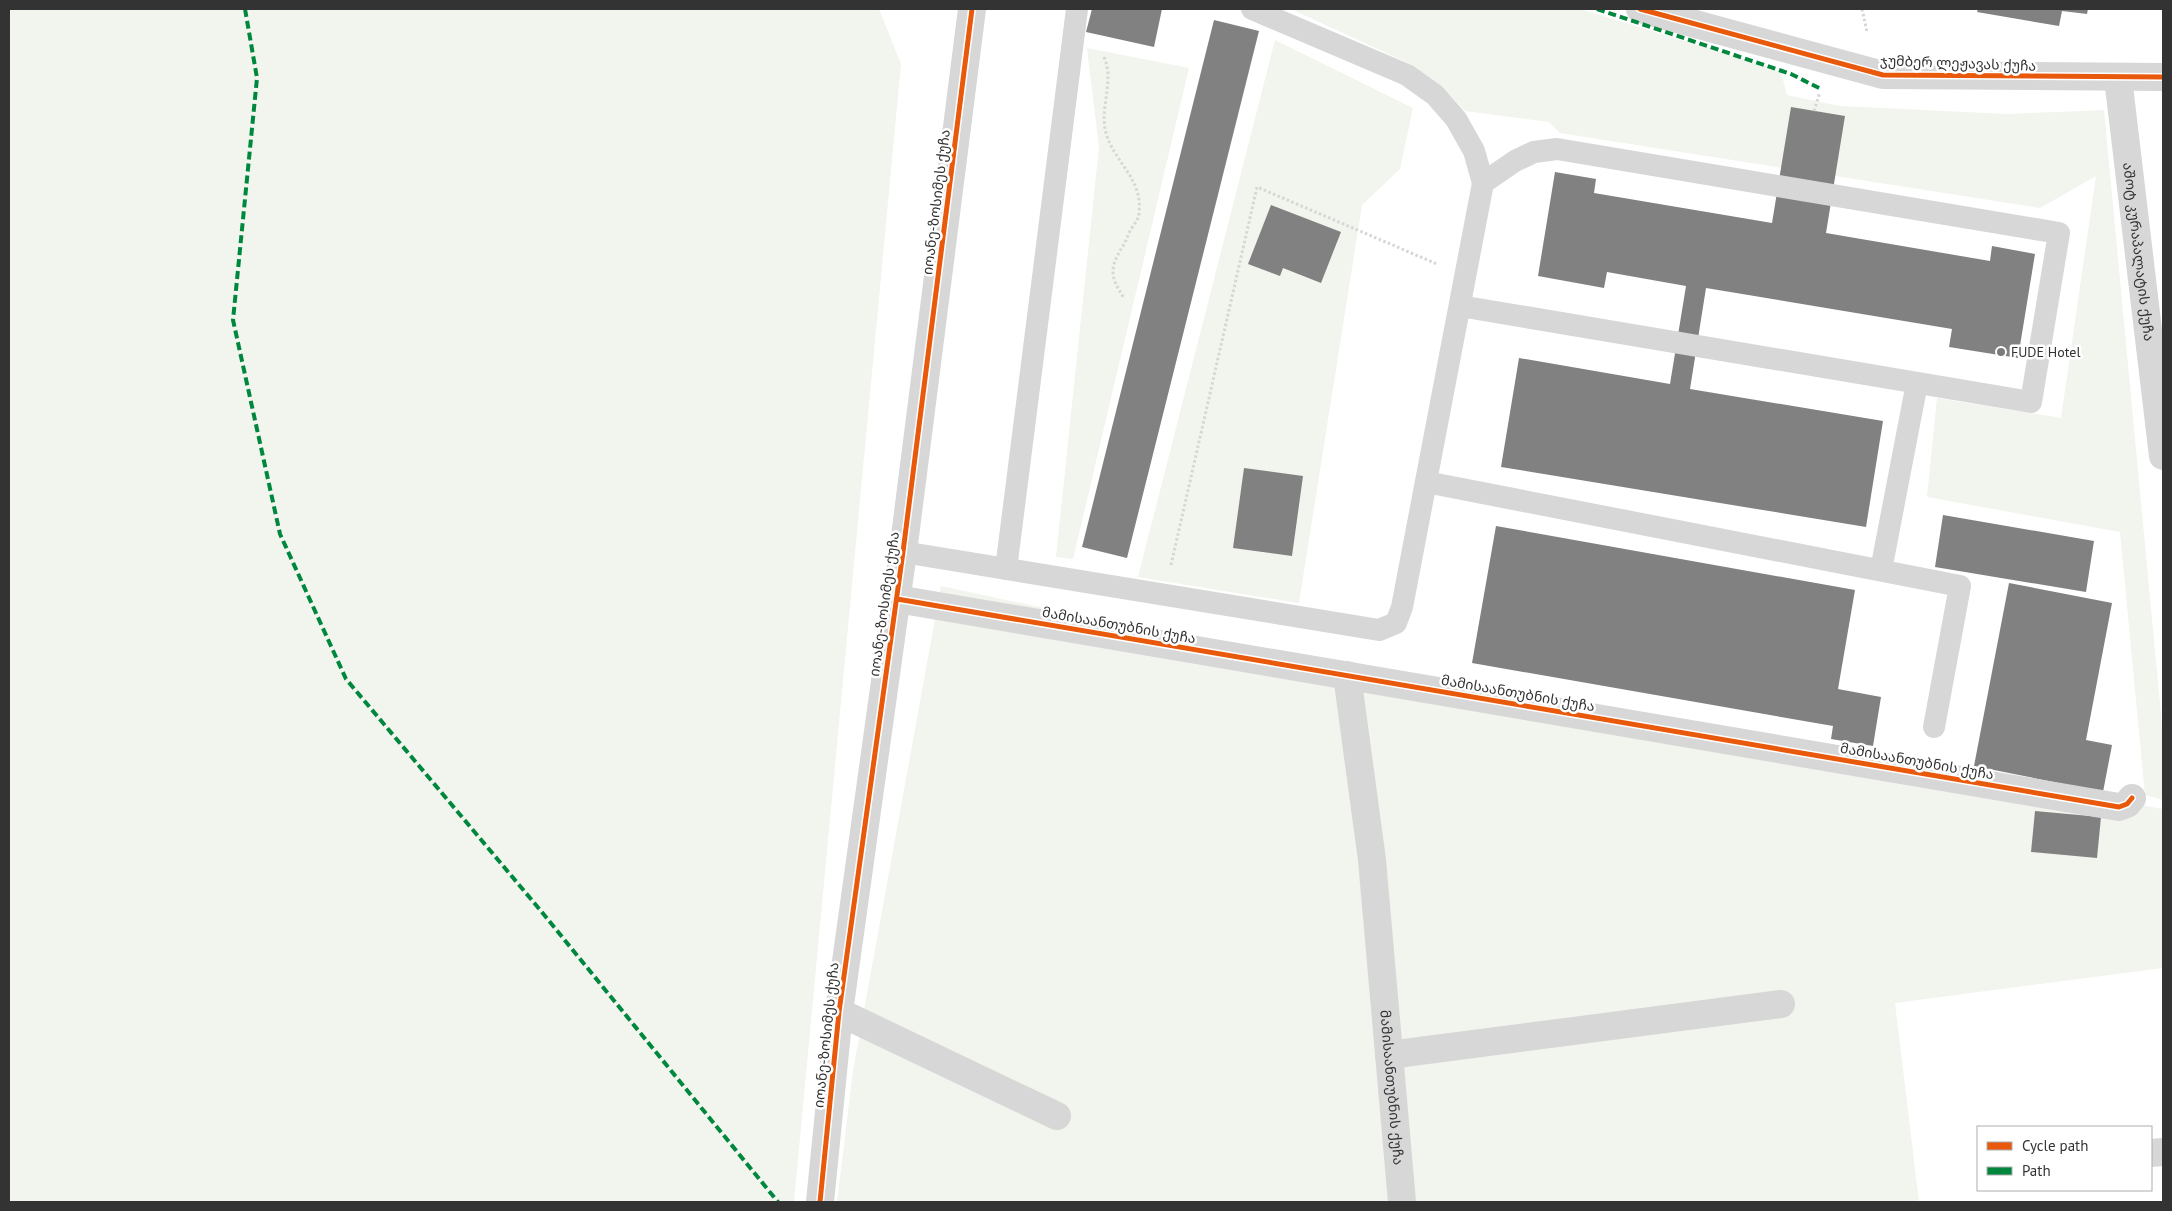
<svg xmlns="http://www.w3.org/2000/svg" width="2172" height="1211" viewBox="0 0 2172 1211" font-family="'PT Sans','Noto Sans Georgian',sans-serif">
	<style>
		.green { fill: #f1f5ed }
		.building { fill: #818181 }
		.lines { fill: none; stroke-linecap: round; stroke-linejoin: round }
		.path { stroke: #d6d6d6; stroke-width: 3; stroke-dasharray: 2.5 2.5; stroke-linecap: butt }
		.service { stroke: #d7d7d7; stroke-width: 22 }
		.minor { stroke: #d7d7d7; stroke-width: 28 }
		.tertiary { stroke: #d7d7d7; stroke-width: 28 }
		.quiet { stroke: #00873e; stroke-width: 4; stroke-dasharray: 8 4; stroke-linecap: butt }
		.cycleway-casing { stroke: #fff; stroke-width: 8 }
		.cycleway { stroke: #e8590c; stroke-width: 5 }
		.poi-dot { fill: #7a7a7a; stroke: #fff; stroke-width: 2 }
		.labels { text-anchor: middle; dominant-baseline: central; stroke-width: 5; stroke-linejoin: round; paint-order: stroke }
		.street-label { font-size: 14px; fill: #333; stroke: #fff }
		.poi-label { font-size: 14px; fill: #333; stroke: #fff; text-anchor: start }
	</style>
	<rect width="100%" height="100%" fill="#fff"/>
	<path class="green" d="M9,9H879L901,64L794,1202H9Z
		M1291,9H1580L1757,63L1781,72L1787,95L1840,106L2007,114L2104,110L2163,736V800L2145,795L2120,532L1927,497L1937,398L2061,418L2096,176L2040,208L1560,133L1549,122L1465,111L1450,95L1410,64Z
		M1275,40L1413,108L1400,169L1362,205L1299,603L1138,577Z
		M1087,48L1189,68L1073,559L1056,557L1099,147Z
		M941,586L1156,632L2163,809V968L1895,1003L1919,1202H837L853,1071Z"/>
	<path class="building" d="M1092,9H1162L1154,47L1086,32Z
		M1978,9H2088L2087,14L2062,11L2059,26L1977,12Z
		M1214,20L1259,31L1127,558L1082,547Z
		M1791,107L1845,116L1826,233L1990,261L1992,246L2035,254L2018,358L1949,347L1952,329L1706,288L1690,389L1883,421L1866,527L1501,467L1519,358L1670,384L1686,286L1607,272L1604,288L1538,276L1555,172L1596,179L1594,193L1772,223Z
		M1271,205L1341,232L1321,283L1283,268L1280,276L1248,264Z
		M1244,468L1303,476L1292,556L1233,548Z
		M1943,515L2094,541L2086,592L1935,567Z
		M1496,526L1855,590L1838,689L1881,697L1873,746L1831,739L1833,726L1472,663Z
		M2009,583L2112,603L2086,740L2112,745L2103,792L1974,766Z
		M2035,811L2101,817L2097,858L2031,852Z"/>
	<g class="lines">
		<path class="path" d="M1862,9L1867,32
			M1104,57C1115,82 1099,107 1106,133C1114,162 1143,179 1139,212C1139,219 1135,223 1131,229C1128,235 1126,241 1123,246C1109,268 1110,277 1124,298
			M1814,111L1820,92
			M1171,565L1257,187L1437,264"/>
		<path class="service" d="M1460,306L2031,402L2059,233L1557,149L1534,152L1515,161L1483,183
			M1426,482L1960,586L1934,727
			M903,552L1379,630L1396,623L1402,607L1483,183L1474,151L1456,119L1435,95L1407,75L1252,9
			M1006,569L1077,9
			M1881,570L1917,383"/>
		<g class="minor">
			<path id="s1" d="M2118,78L2163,456"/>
			<path d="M897,599L2119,807L2127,804L2132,798"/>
			<path id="s2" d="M1347,675L1372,860L1402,1202"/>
			<path d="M839,1012L1057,1116"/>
			<path d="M1389,1055L1781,1004"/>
			<path d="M2151,1153L2163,1152"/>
		</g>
		<path class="tertiary" d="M1640,9L1883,75L2163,77
			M820,1202L839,1012L903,552L972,9"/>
		<path class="quiet" d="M245,9L257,78L233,320L280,534L346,679L541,911L778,1202
			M1597,9L1791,74L1821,89"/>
		<defs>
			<path id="cycleway" d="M1640,9L1883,75L2163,77
				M897,599L2119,807L2127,804L2132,798
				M820,1202L839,1012L903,552L972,9"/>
		</defs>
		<use href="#cycleway" class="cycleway-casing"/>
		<use href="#cycleway" class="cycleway"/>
	</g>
	<circle class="poi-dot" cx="2001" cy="352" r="5"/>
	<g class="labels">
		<g class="street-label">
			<text transform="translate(1958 63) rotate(2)">ჯუმბერ ლეჟავას ქუჩა</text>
			<text transform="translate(936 202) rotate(-83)">იოანე-ზოსიმეს ქუჩა</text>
			<text stroke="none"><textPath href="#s1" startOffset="175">აშოტ კურაპალატის ქუჩა</textPath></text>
			<text transform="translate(884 604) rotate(-82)">იოანე-ზოსიმეს ქუჩა</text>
			<text transform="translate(1119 625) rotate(10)">მამისაანთუბნის ქუჩა</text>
			<text transform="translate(1518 693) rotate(10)">მამისაანთუბნის ქუჩა</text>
			<text transform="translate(1917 761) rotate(10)">მამისაანთუბნის ქუჩა</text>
			<text transform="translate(826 1035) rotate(-84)">იოანე-ზოსიმეს ქუჩა</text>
			<text stroke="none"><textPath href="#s2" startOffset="415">მამისაანთუბნის ქუჩა</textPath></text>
		</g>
		<g class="poi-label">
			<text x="2011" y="352">FUDE Hotel</text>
		</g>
	</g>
	<rect width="2172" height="1211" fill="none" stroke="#333333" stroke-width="20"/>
	<rect x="1977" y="1126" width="175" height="65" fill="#ffffff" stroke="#adadad"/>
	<rect x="1987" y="1142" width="25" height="8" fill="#e8590c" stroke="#adadad"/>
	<text x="2022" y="1151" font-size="15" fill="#333333">Cycle path</text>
	<rect x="1987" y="1167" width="25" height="8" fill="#00873e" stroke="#adadad"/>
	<text x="2022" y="1176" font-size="15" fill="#333333">Path</text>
</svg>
